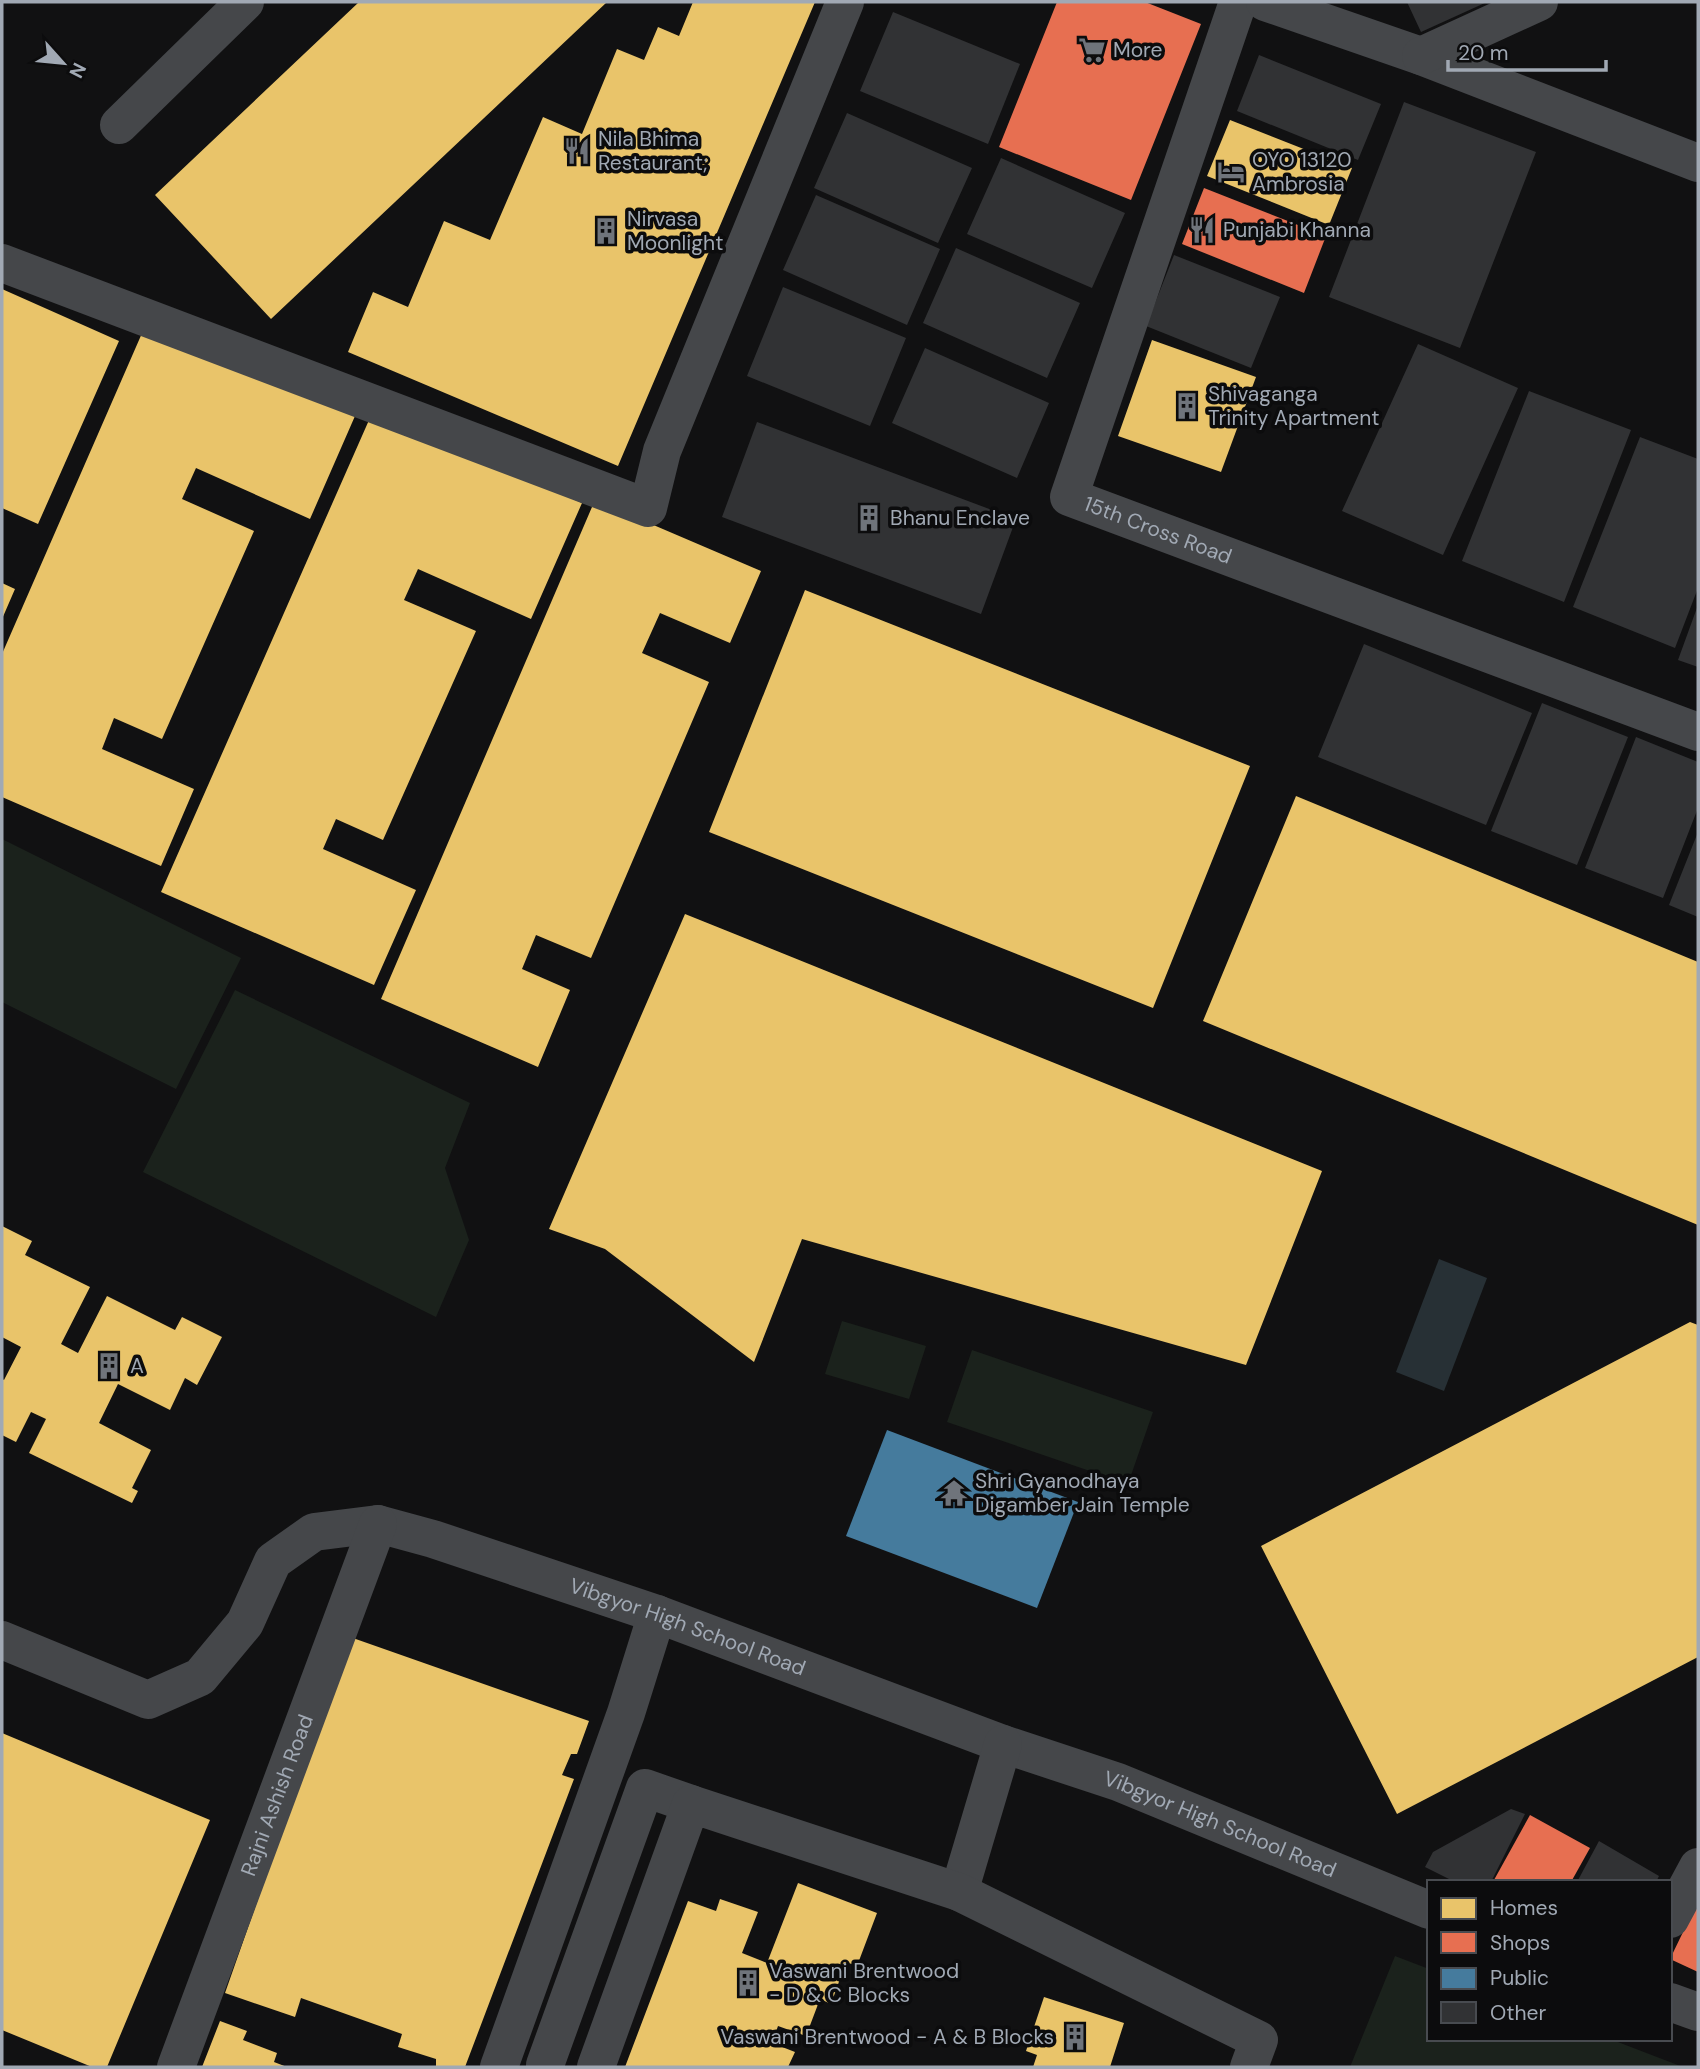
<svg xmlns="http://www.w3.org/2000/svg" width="1700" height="2069" viewBox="0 0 1700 2069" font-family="'DM Sans',sans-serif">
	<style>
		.green { fill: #1b221c }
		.water { fill: #273035 }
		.homes { fill: #e9c46a }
		.shops { fill: #e76f51 }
		.public { fill: #457b9d }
		.building { fill: #313234 }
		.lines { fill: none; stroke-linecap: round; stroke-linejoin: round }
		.minor { stroke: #45474a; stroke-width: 38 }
		.labels { text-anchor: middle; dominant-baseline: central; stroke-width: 7; stroke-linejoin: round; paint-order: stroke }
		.poi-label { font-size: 21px; fill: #a1a9b4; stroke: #0c0c0d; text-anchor: start }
		.street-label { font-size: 21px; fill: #a1a9b4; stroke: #0c0c0d }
	</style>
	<rect width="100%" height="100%" fill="#111112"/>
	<path class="green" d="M2,839L241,958L176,1089L2,1002Z
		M235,990L470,1103L445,1168L469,1240L436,1317L143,1172Z
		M842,1321L926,1346L909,1399L825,1374Z
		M972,1350L1153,1412L1128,1484L947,1422Z
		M1395,1956L1429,1969V2039H1610L1683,2067H1350Z"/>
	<path class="water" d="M1439,1259L1487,1278L1444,1391L1396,1372Z"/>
	<path class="homes" d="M359,2H607L271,319L155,195Z
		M693,2H815L618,466L348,352L373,292L408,307L444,221L490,240L543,117L582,134L617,49L644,60L658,27L679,36Z
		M1230,120L1352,168L1329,225L1207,176Z
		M2,289L119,341L38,524L2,508Z
		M146,324L355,416L310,519L196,468L182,499L254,531L162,739L114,718L102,749L194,789L161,866L2,797V654Z
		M1152,340L1256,377L1221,472L1118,436Z
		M373,411L582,503L531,619L418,569L404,600L476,631L383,840L336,819L323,849L416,890L374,985L161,892Z
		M595,500L761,571L730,643L660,613L642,653L709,682L591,958L536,935L522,969L570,990L538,1067L381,999Z
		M2,583L15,589L2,619Z
		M805,590L1250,766L1153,1008L709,832Z
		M1296,796L1698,962V1225L1203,1021Z
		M685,914L1322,1171L1246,1365L802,1239L754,1362L605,1249L549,1229Z
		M2,1226L32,1241L25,1255L90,1287L61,1344L78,1353L107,1296L175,1330L182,1317L222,1337L197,1385L185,1378L170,1410L118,1384L99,1423L151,1450L132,1488L138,1491L132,1503L29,1453L46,1419L31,1412L16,1442L2,1435V1379L4,1380L21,1347L2,1337Z
		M1690,1322L1698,1325V1657L1397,1814L1261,1546Z
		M350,1637L589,1721L577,1754H571L562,1775L574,1779L465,2067H436V2059L398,2047L402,2034L301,1998L295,2017L225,1993Z
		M2,1733L210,1820L107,2067H92L2,2030Z
		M798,1883L877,1913L857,1966L846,1962L831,2004L820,1999L806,2036L778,2026L772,2043L795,2052L788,2067H625L688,1901L716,1911L720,1899L758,1912L742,1953L767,1963Z
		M1044,1997L1124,2023L1110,2067H1033L1037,2055L1026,2051Z
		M220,2021L247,2031L243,2040L277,2053L274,2062L287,2067H202Z"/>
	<path class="shops" d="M1057,2H1145L1201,24L1131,200L999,147Z
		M1204,188L1326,236L1304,293L1182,244Z
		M1530,1815L1590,1848L1571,1882L1494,1880Z
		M1698,1901V1972L1670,1959Z"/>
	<path class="public" d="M887,1430L1078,1502L1037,1608L846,1536Z"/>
	<path class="building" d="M1407,2H1487L1421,32Z
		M893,12L1020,64L988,144L860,91Z
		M1259,55L1381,104L1358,160L1237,111Z
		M1404,102L1536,152L1460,348L1329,297Z
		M847,113L972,168L938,243L814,188Z
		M1001,158L1125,213L1092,288L967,234Z
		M816,195L940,249L907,325L783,270Z
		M956,248L1080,303L1047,378L923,323Z
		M1174,255L1280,297L1251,368L1146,326Z
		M783,287L906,338L870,426L747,376Z
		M1418,344L1518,388L1443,555L1342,511Z
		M925,348L1049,403L1017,478L892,423Z
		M1529,391L1631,430L1564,602L1462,561Z
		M757,422L1016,519L981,614L722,517Z
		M1640,437L1698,459V588L1675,648L1573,607Z
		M1698,605V667L1678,660Z
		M1364,644L1532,713L1486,825L1318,757Z
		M1542,703L1628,737L1577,865L1491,831Z
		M1636,737L1698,762V808L1663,898L1585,868Z
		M1698,832V917L1669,905Z
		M1511,1809L1525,1814L1491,1882H1455L1425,1867L1433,1852Z
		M1599,1841L1659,1876L1656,1882H1577Z"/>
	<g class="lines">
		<g class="minor">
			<path id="s1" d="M1238,2L1069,497L1698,732"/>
			<path d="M1265,2L1421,56L1698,163"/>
			<path d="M1421,56L1539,2"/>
			<path d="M119,125L245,2"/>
			<path d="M2,263L648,508L662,451L845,2"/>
			<path id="s2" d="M2,1640L148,1700L200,1677L245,1623L273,1561L314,1532L378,1524L433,1539L657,1614L1003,1744L1118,1782L1429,1910"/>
			<path d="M959,1892L1003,1744"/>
			<path d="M1670,1919L1698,1867"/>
			<path d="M1670,2002L1698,2012"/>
			<path d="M545,2065L645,1788L691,1804"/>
			<path id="s3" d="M176,2067L378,1524"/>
			<path d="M499,2067L626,1713L657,1614"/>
			<path d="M596,2067L691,1804L959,1892L1259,2040L1249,2067"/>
		</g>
	</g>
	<defs>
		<symbol id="supermarket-bare" viewBox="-9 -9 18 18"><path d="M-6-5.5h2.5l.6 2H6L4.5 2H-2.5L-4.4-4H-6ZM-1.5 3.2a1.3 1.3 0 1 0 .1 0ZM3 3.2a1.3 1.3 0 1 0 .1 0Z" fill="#6f747b" stroke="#0c0c0d" stroke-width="2.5" paint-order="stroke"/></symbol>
		<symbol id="restaurant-bare" viewBox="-9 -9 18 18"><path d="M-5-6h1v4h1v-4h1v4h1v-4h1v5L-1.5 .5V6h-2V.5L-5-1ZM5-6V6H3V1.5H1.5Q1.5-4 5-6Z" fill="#6f747b" stroke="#0c0c0d" stroke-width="2.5" paint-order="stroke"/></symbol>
		<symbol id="hotel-bare" viewBox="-9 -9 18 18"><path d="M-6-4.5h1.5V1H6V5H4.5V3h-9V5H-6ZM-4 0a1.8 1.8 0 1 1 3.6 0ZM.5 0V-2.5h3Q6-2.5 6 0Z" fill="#6f747b" stroke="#0c0c0d" stroke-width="2.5" paint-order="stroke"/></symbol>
		<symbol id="building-bare" viewBox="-9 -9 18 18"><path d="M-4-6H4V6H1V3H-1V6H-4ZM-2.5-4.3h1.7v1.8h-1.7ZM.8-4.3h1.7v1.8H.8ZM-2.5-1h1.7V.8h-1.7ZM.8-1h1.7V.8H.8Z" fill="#6f747b" stroke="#0c0c0d" stroke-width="2.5" paint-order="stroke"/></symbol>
		<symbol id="temple-bare" viewBox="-9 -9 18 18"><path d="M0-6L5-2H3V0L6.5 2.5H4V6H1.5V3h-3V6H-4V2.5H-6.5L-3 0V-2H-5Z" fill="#6f747b" stroke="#0c0c0d" stroke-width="2.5" paint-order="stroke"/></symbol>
	</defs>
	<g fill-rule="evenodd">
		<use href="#supermarket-bare" x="1073" y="31" width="38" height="38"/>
		<use href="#restaurant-bare" x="558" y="132" width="38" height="38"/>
		<use href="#hotel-bare" x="1212" y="153" width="38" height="38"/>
		<use href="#restaurant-bare" x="1183" y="211" width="38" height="38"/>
		<use href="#building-bare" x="587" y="212" width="38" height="38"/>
		<use href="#building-bare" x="1168" y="387" width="38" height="38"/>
		<use href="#building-bare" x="850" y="499" width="38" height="38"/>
		<use href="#building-bare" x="90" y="1347" width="38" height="38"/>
		<use href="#temple-bare" x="935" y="1474" width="38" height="38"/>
		<use href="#building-bare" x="729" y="1964" width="38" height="38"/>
		<use href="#building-bare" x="1056" y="2018" width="38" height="38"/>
	</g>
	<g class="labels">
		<g class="poi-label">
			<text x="1113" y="50">More</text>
			<text x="598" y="139">Nila Bhima<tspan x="598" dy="24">Restaurant;</tspan></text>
			<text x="1252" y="160">OYO 13120<tspan x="1252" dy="24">Ambrosia</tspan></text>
			<text x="627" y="219">Nirvasa<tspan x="627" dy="24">Moonlight</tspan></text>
			<text x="1223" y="230">Punjabi Khanna</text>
			<text x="1208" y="394">Shivaganga<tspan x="1208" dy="24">Trinity Apartment</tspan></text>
			<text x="890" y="518">Bhanu Enclave</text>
			<text x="130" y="1366">A</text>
			<text x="975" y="1481">Shri Gyanodhaya<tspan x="975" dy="24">Digamber Jain Temple</tspan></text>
			<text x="769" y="1971">Vaswani Brentwood<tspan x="769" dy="24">- D &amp; C Blocks</tspan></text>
			<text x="1054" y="2037" text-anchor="end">Vaswani Brentwood - A &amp; B Blocks</text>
		</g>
		<g class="street-label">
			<text stroke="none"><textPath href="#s1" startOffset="618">15th Cross Road</textPath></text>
			<text stroke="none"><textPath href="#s2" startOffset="794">Vibgyor High School Road</textPath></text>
			<text stroke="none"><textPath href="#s3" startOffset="290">Rajni Ashish Road</textPath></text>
			<text stroke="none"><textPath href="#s2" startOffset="1362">Vibgyor High School Road</textPath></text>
		</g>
	</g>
	<rect width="1700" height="2069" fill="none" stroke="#a1a9b4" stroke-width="7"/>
	<rect x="1427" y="1880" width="245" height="161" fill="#0c0c0d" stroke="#484b50" stroke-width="2"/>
	<rect x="1441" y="1898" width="35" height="21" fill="#e9c46a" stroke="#484b50" stroke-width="2"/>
	<text x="1490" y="1915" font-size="21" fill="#a1a9b4">Homes</text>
	<rect x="1441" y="1932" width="35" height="21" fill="#e76f51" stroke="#484b50" stroke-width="2"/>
	<text x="1490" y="1950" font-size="21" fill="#a1a9b4">Shops</text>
	<rect x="1441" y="1968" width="35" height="21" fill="#457b9d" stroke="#484b50" stroke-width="2"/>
	<text x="1490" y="1985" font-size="21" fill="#a1a9b4">Public</text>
	<rect x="1441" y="2002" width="35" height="21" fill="#313234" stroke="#484b50" stroke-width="2"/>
	<text x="1490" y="2020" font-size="21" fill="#a1a9b4">Other</text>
	<g transform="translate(63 63) rotate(117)" stroke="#0c0c0d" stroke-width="5" paint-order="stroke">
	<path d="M0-5L12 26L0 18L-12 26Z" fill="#a1a9b4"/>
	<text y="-10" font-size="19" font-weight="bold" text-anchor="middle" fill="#a1a9b4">N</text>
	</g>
	<path d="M1448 60v10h158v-10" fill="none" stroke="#a1a9b4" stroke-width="3.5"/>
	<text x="1458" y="60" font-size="21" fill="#a1a9b4" stroke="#0c0c0d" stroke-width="5" paint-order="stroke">20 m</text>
</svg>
